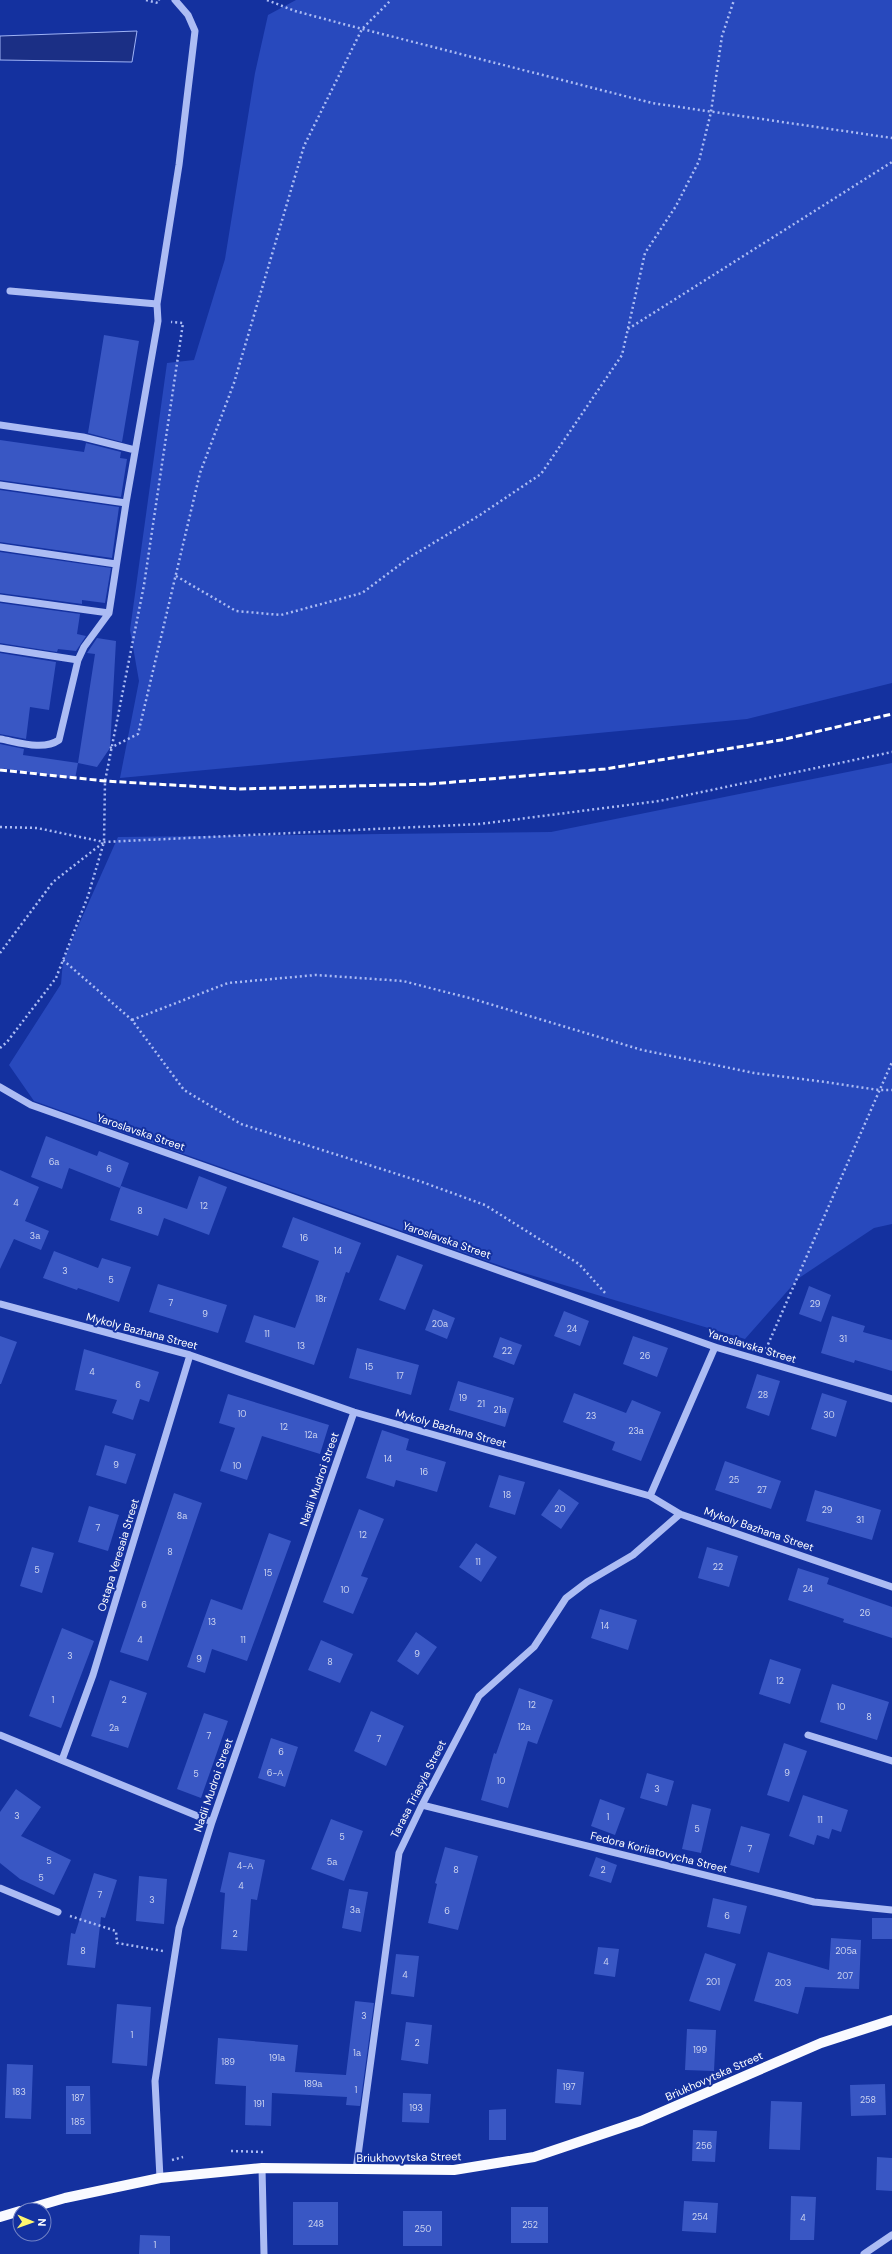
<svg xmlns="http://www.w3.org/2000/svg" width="892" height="2254" viewBox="0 0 892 2254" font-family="'DM Sans',sans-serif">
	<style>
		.green { fill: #2849bd }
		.water { fill: #1b2f85; stroke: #9fb3f6 }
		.building { fill: #3957c4 }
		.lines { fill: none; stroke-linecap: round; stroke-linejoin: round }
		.path { stroke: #acbcf4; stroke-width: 2.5; stroke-dasharray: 2 3; stroke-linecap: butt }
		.minor { stroke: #acbcf4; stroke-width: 7 }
		.major { stroke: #f9faff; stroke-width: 10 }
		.rail { stroke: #fff; stroke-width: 3; stroke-dasharray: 7 3; stroke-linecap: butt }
		.labels { text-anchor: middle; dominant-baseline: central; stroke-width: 4; stroke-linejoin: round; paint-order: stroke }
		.number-label { font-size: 9px; fill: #ced5f0 }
		.street-label { font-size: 11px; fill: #fff; stroke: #14319f }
	</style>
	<rect width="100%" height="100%" fill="#14319f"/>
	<path class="green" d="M296,0H892V683L747,719L120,778L139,681L130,630L167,363L194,360L225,259L255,73L268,15Z
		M892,763V1224L874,1228L799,1278L745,1339L507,1268L34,1101L9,1065L61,984L63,960L118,837L551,832Z"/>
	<path class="water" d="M137,31L132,62L0,60V36Z"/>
	<path class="building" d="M104,335L139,341L122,442L88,433Z
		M0,440L84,452L86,443L121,452L120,458L127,459L121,497L0,480Z
		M0,490L119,507L112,558L0,542Z
		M0,552L111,568L105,603L82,600V604L0,593Z
		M0,603L80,614L77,634L86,636L76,651L58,649L57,652L0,643Z
		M97,638L116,641L110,748L97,767L78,763L95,654L87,653Z
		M0,653L56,662L49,710L30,707L26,739L0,734Z
		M0,744L24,749L23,755L78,763L75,779L0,768Z
		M46,1136L97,1156L99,1151L129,1163L120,1188L69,1168L62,1189L31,1177Z
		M0,1170L39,1187L25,1221L49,1231L41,1250L14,1239L0,1269Z
		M199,1176L227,1187L209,1235L164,1218L158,1236L110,1220L121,1186L187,1209Z
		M293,1217L361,1243L349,1273L346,1272L314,1365L245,1342L254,1315L295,1328L319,1261L282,1247Z
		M54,1251L98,1268L102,1258L131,1267L119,1302L78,1288L77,1290L43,1278Z
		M397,1255L423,1265L405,1310L379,1300Z
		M158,1284L227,1305L218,1333L149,1312Z
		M809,1286L831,1295L821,1322L799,1314Z
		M433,1309L455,1318L447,1339L425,1330Z
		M564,1311L589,1321L580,1346L554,1336Z
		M832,1316L865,1326L863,1332L892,1340V1371L855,1360L854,1363L821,1353Z
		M0,1336L17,1342L1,1384H0Z
		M633,1336L668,1348L657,1377L623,1364Z
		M500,1337L522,1345L514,1365L493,1357Z
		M357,1348L419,1365L411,1395L349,1378Z
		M84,1349L159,1372L149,1402L140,1399L133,1420L112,1413L117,1400L75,1390Z
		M757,1374L780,1381L769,1416L746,1408Z
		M458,1381L514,1398L505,1427L449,1410Z
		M574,1393L626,1413L632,1400L661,1412L641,1461L612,1450L615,1442L563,1422Z
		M822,1393L847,1401L836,1437L811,1429Z
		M228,1394L329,1425L320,1454L262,1436L247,1480L220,1471L235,1428L219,1423Z
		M382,1430L409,1439L406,1450L446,1462L437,1492L396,1480L394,1487L366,1478Z
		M105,1445L136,1454L126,1484L96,1475Z
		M725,1461L781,1481L771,1509L715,1490Z
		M499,1475L525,1482L515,1515L489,1507Z
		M559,1489L579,1503L561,1529L541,1515Z
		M815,1490L881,1510L872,1540L806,1521Z
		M174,1493L202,1503L148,1661L120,1652Z
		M89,1506L119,1515L108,1551L78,1542Z
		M359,1509L384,1519L361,1576L368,1578L353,1614L323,1602Z
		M269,1533L291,1541L247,1661L212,1649L205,1673L187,1667L211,1599L242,1610Z
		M476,1543L497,1557L481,1582L459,1567Z
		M32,1547L54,1553L42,1593L20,1586Z
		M707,1547L738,1556L729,1587L698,1578Z
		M798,1568L829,1578L827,1584L892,1607V1638L843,1622L844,1619L788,1600Z
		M600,1609L637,1620L628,1650L591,1638Z
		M62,1628L94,1641L61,1728L29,1716Z
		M416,1632L437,1647L418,1675L397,1661Z
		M321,1640L353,1654L340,1683L308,1670Z
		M770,1659L801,1669L790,1704L759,1694Z
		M110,1680L147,1693L128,1748L91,1736Z
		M832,1684L889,1702L877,1740L820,1722Z
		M519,1688L553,1700L537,1744L528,1741L508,1808L481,1800L494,1753L496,1754Z
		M371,1711L404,1726L386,1766L354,1751Z
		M204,1713L228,1721L201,1798L177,1789Z
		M271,1738L298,1747L285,1787L258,1778Z
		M784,1743L807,1751L789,1802L767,1795Z
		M647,1773L674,1781L667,1806L640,1798Z
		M16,1789L41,1807L21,1836L71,1860L54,1895L20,1879L0,1863V1812Z
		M803,1795L848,1810L841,1832L832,1829L829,1839L817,1835L814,1845L789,1836Z
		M600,1799L625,1808L615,1835L591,1826Z
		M692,1804L711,1809L701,1853L682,1849Z
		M331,1819L363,1831L344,1881L311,1869Z
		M741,1826L770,1834L759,1873L730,1865Z
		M445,1847L478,1856L458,1930L428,1923L437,1884L435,1883Z
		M229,1852L265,1860L257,1900L251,1899L247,1951L221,1949L225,1893L220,1892Z
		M596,1857L617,1865L611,1883L589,1876Z
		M94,1873L117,1880L105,1918L101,1917L95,1968L67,1965L71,1933L75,1934Z
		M139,1876L167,1879L164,1924L136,1921Z
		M349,1889L368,1892L361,1932L342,1928Z
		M713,1898L747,1906L740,1934L707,1927Z
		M872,1918H892V1939H872Z
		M831,1938L861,1940L859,1989L805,1987L798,2014L754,2001L768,1952L829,1970Z
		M598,1947L619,1949L615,1977L594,1974Z
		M705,1953L736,1964L720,2011L689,2001Z
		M396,1954L419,1956L414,1997L391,1994Z
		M355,2001L374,2003L360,2106L346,2105L347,2097L272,2093L271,2126L245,2125L246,2086L215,2084L218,2038L298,2045L295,2072L346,2075Z
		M117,2004L151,2007L147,2066L112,2063Z
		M406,2022L432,2025L428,2064L401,2060Z
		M687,2029L716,2030L714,2071L685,2070Z
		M7,2064L33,2065L31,2119L5,2118Z
		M557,2069L584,2072L581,2105L555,2103Z
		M885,2084L886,2115L851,2116L850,2085Z
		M66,2086H90L91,2134H66Z
		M403,2093L431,2094L429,2123L402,2122Z
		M771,2101L802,2102L800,2150L769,2149Z
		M506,2109V2140H489V2110Z
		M693,2130L717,2131L715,2162L692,2161Z
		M877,2157L892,2158V2191L876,2190Z
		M791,2196L816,2197L814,2240H790Z
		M684,2201L718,2203L716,2233L682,2231Z
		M293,2202H338V2245H293Z
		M511,2207H548V2243H511Z
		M403,2211H442V2246H403Z
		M140,2235L170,2236V2254H139Z"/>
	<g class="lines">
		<path class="path" d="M146,0L158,3L159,0
			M267,0L295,11L347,25L652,103L892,138
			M628,329L892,162
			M176,576L236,611L281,615L362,593L410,557L480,515L541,474L622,355L645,253L676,206L699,161L711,112L722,36L734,0
			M110,748L138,734L200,473L234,383L304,146L362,29L391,0
			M0,827L37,828L104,842L480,824L659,801L892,752
			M0,953L53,882L104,842L105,781L144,585L183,323L171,322
			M63,960L132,1020L184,1090L241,1124L422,1182L485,1205L579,1264L606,1294
			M132,1020L228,983L316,975L403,981L473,999L642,1050L754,1073L825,1082L879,1090H892
			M0,1048L7,1042L56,978L88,896L104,842
			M766,1349L892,1062
			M70,1916L116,1931L117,1943L163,1951
			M231,2151L264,2152
			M172,2160L183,2157"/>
		<path class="minor" d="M10,291L157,304
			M0,425L83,437L135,450
			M0,485L126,503
			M0,547L116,564
			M0,598L109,613
			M0,648L78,660
			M0,739C18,742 43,751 59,740L78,660L84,647L109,613L126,503L158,321L157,304L179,165L195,31L188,15L175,0
			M0,1087L31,1105L715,1347L892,1399
			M0,1304L190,1355L354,1412L650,1496L680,1514L892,1587
			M650,1496L715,1347
			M0,1735L212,1822
			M808,1735L892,1761
			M62,1760L93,1675L190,1355
			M422,1805L814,1902L892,1910
			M0,1888L58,1912
			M262,2168L264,2254
			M356,2170L399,1853L422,1805L479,1696L534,1647L566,1598L587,1582L633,1555L680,1514
			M160,2178L155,2081L179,1928L212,1822L354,1412
			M864,2254L892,2235"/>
		<path class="major" d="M24,2210L65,2198L160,2178L262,2168L454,2170L534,2157L641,2121L821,2043L892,2020
			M0,2217L20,2211"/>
		<path class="rail" d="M0,770L105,781L239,789L431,784L605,769L781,740L892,714"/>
	</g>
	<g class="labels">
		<g class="number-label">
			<text x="54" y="1162">6а</text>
			<text x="109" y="1169">6</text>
			<text x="16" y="1203">4</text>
			<text x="204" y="1206">12</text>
			<text x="140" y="1211">8</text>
			<text x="35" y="1236">3а</text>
			<text x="304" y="1238">16</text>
			<text x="338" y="1251">14</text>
			<text x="65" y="1271">3</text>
			<text x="111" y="1280">5</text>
			<text x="321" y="1299">18г</text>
			<text x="171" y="1303">7</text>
			<text x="815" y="1304">29</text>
			<text x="205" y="1314">9</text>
			<text x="440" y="1324">20а</text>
			<text x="572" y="1329">24</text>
			<text x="267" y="1334">11</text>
			<text x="843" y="1339">31</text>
			<text x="301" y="1346">13</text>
			<text x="507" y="1351">22</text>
			<text x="645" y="1356">26</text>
			<text x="369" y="1367">15</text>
			<text x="92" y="1372">4</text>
			<text x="400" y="1376">17</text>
			<text x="138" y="1385">6</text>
			<text x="763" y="1395">28</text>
			<text x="463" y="1398">19</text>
			<text x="481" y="1404">21</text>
			<text x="500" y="1410">21а</text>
			<text x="242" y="1414">10</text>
			<text x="829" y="1415">30</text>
			<text x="591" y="1416">23</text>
			<text x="284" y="1427">12</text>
			<text x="636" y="1431">23а</text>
			<text x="311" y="1435">12а</text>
			<text x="388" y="1459">14</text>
			<text x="116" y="1465">9</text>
			<text x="237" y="1466">10</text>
			<text x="424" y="1472">16</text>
			<text x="734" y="1480">25</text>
			<text x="762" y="1490">27</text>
			<text x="507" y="1495">18</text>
			<text x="560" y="1509">20</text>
			<text x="827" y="1510">29</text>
			<text x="182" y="1516">8а</text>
			<text x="860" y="1520">31</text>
			<text x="98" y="1528">7</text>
			<text x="363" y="1535">12</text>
			<text x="170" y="1552">8</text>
			<text x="478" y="1562">11</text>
			<text x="718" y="1567">22</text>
			<text x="37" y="1570">5</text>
			<text x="268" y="1573">15</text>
			<text x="808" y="1589">24</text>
			<text x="345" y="1590">10</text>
			<text x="144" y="1605">6</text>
			<text x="865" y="1613">26</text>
			<text x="212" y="1622">13</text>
			<text x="605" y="1626">14</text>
			<text x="140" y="1640">4</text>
			<text x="243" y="1640">11</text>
			<text x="417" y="1654">9</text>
			<text x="70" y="1656">3</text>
			<text x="199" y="1659">9</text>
			<text x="330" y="1662">8</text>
			<text x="780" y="1681">12</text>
			<text x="53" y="1700">1</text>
			<text x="124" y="1700">2</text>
			<text x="532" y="1705">12</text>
			<text x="841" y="1707">10</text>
			<text x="869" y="1717">8</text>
			<text x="524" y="1727">12а</text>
			<text x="114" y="1728">2а</text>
			<text x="209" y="1736">7</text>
			<text x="379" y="1739">7</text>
			<text x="281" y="1752">6</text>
			<text x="275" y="1773">6-А</text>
			<text x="787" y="1773">9</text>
			<text x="196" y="1774">5</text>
			<text x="501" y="1781">10</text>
			<text x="657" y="1789">3</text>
			<text x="17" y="1816">3</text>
			<text x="608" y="1817">1</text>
			<text x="820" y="1820">11</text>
			<text x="697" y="1829">5</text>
			<text x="342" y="1837">5</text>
			<text x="750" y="1849">7</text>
			<text x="49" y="1861">5</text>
			<text x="332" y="1862">5а</text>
			<text x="245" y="1866">4-А</text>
			<text x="456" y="1870">8</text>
			<text x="603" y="1870">2</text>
			<text x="41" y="1878">5</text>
			<text x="241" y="1886">4</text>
			<text x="100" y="1895">7</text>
			<text x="152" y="1900">3</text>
			<text x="355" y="1910">3а</text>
			<text x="447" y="1911">6</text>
			<text x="727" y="1916">6</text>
			<text x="235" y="1934">2</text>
			<text x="83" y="1951">8</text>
			<text x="846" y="1951">205а</text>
			<text x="606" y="1962">4</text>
			<text x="405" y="1975">4</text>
			<text x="845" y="1976">207</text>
			<text x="713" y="1982">201</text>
			<text x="783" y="1983">203</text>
			<text x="364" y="2016">3</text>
			<text x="132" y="2035">1</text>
			<text x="417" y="2043">2</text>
			<text x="700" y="2050">199</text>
			<text x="357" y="2053">1а</text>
			<text x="277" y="2058">191а</text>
			<text x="228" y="2062">189</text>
			<text x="313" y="2084">189а</text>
			<text x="569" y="2087">197</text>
			<text x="356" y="2090">1</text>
			<text x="19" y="2092">183</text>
			<text x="78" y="2098">187</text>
			<text x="868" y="2100">258</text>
			<text x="259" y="2104">191</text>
			<text x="416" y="2108">193</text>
			<text x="78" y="2122">185</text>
			<text x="704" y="2146">256</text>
			<text x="700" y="2217">254</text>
			<text x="803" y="2218">4</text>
			<text x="316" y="2224">248</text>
			<text x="530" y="2225">252</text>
			<text x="423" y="2229">250</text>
			<text x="155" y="2245">1</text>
		</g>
		<g class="street-label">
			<text transform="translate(141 1132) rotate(19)">Yaroslavska Street</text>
			<text transform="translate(447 1240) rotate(19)">Yaroslavska Street</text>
			<text transform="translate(142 1331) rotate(15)">Mykoly Bazhana Street</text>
			<text transform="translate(752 1346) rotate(17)">Yaroslavska Street</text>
			<text transform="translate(451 1428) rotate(16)">Mykoly Bazhana Street</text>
			<text transform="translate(319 1479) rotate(-71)">Nadii Mudroi Street</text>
			<text transform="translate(759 1529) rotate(19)">Mykoly Bazhana Street</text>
			<text transform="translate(118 1555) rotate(-73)">Ostapa Veresaia Street</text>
			<text transform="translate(213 1785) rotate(-71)">Nadii Mudroi Street</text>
			<text transform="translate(418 1789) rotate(-63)">Tarasa Triasyla Street</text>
			<text transform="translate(659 1852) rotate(14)">Fedora Koriiatovycha Street</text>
			<text transform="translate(714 2076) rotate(-24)">Briukhovytska Street</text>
			<text transform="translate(409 2157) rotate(-1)">Briukhovytska Street</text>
		</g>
	</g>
	<g transform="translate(32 2222) rotate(92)"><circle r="19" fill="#14319f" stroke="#7283c5"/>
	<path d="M0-3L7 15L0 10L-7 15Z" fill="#fff76f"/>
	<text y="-6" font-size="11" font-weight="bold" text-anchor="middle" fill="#ffffff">N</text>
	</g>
</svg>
